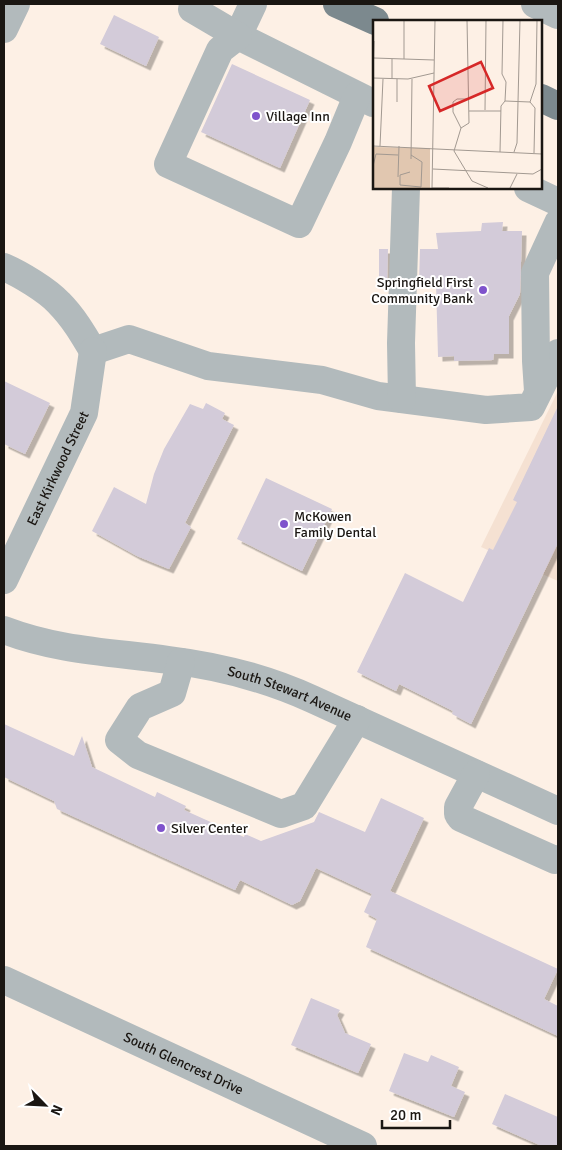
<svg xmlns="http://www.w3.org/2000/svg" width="562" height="1150" viewBox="0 0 562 1150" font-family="Signika,sans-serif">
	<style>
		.commercial { fill: #f5e1d2 }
		.building { fill: #d3cbd9; filter: url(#shadow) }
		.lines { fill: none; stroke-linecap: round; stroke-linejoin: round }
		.minor { stroke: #b2babc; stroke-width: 28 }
		.major { stroke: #7c898e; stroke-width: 28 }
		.poi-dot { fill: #7f53cc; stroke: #fff; stroke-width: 2 }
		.labels { text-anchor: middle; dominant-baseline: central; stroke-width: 4; stroke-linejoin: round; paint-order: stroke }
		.poi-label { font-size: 14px; fill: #1a1612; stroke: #fff; text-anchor: start }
		.street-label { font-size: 14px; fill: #1a1612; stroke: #fff }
		.inset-road { fill: none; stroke: #a29991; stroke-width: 1 }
		.view { fill: #d62828; fill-opacity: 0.15; stroke: #d62828; stroke-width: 2.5 }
		.inset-edge { fill: none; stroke: #1a1612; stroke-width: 2.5 }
	</style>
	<defs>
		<filter id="shadow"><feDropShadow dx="4.5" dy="4.5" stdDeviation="0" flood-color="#0004"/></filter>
	</defs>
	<rect width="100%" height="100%" fill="#fdf0e5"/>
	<path class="commercial" d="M558,391V581L481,547Z"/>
	<path class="building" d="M114,15L159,37L146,66L100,44Z
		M232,64L310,100L280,168L201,132Z
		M503,222L502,231H522L520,294L509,316V354H494L493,360L454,361V356L438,357L436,283H419L420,249H438L436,233L481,231L482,223Z
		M379,249H388L387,283H379Z
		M4,381L50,403L25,454L4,444Z
		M206,403L225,413L222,419L234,425L185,523L191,527L169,569L137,556L92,531L114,487L146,504L154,474L164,449L190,404L203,409Z
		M558,406V543L471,724L452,714L453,711L399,684L396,691L357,672L405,573L463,602L489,548L493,550L517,502L513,500Z
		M266,478L332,509L302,571L237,539Z
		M4,724L74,756L82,736L92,767L155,797L157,792L186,806L184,810L244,837L245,834L261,841L314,822L319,812L365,832L381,798L424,818L390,891L558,969L544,999L558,1006V1036L366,947L377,919L364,912L372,894L316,868L300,901L292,905L240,880L235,890L57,809L54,801L4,777Z
		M311,998L340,1010L337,1015L345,1033L371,1044L358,1073L291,1045Z
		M404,1053L428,1062L431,1055L459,1067L451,1086L465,1092L454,1117L389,1091Z
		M505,1094L558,1117V1146H542L492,1124Z"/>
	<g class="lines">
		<g class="minor">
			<path d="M253,4L238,36L373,103"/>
			<path d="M535,4L558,15"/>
			<path d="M192,9L238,36L220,50L168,164L299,224L338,142L357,96"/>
			<path d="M4,29L16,4"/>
			<path d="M528,188L558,202"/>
			<path d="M4,267C20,274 47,290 59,303C73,317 83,334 93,351"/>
			<path d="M93,351L129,339L208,366L322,380L378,396L486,410L531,407L558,353"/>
			<path d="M538,391L536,361L535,273L558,223"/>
			<path d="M402,399L401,343L406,188"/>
			<path id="s1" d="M4,580L84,413L93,351"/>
			<path id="s2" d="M4,630C59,651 111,652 169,660C218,666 266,678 312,699L558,811"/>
			<path d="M181,662L172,693L140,707L119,740L138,755L281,814L304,806L357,719"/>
			<path d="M476,774L458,807V814L461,818L555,860L558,859"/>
			<path id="s3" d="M4,980L363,1146"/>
		</g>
		<path class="major" d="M337,4L375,21
			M541,98L558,106"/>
	</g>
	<g class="poi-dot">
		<circle cx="256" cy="116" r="5"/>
		<circle cx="483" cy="290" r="5"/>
		<circle cx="284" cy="524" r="5"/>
		<circle cx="161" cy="828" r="5"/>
	</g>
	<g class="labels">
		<g class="poi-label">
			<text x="266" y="116">Village Inn</text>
			<text x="473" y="282" text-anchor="end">Springfield First<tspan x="473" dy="16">Community Bank</tspan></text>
			<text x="294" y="516">McKowen<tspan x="294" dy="16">Family Dental</tspan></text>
			<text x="171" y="828">Silver Center</text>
		</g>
		<g class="street-label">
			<text stroke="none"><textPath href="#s1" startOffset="124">East Kirkwood Street</textPath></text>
			<text stroke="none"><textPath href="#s2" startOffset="294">South Stewart Avenue</textPath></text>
			<text stroke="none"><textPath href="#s3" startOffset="198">South Glencrest Drive</textPath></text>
		</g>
	</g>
	<g transform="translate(373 20)">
		<rect width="169" height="169" fill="#fdf0e5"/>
		<path d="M0,127L57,128V168H0Z" fill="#e1c7b0"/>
		<path class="inset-road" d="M130,0L129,54L133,62L132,81M1,38L61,40M31,39V0M0,58L35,59L61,53M0,58L1,21M19,59V39M24,59V82M96,79H84L80,82V92L88,108L81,131L99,161L115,168M132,81L157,82M157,82L163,64L164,0M157,82L162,88L161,133M112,90L113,0M96,91H128M88,108L96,103L94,0M0,126L169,134M7,126L10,59M127,132L128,86L132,81M141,132L144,123L147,0M38,139L39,59M0,146L3,134L25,135M60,149L160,154L169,149M37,152L27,155V165L48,167L49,142L38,135M25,157L26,126M59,168H76M59,168L62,0M137,168L144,154"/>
		<path class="view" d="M108,42L120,68L67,91L56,66Z"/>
		<rect width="169" height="169" class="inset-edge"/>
	</g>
	<rect width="562" height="1150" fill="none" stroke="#1a1612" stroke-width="10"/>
	<g transform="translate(45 1105) rotate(114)" stroke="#ffffff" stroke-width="4" paint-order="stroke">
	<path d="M0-4L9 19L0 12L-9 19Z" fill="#1a1612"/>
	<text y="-8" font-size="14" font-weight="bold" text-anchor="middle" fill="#1a1612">N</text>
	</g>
	<path d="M382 1120v8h68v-8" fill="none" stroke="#1a1612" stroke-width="2.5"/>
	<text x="390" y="1120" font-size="15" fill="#1a1612" stroke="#ffffff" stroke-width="4" paint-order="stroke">20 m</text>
</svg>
